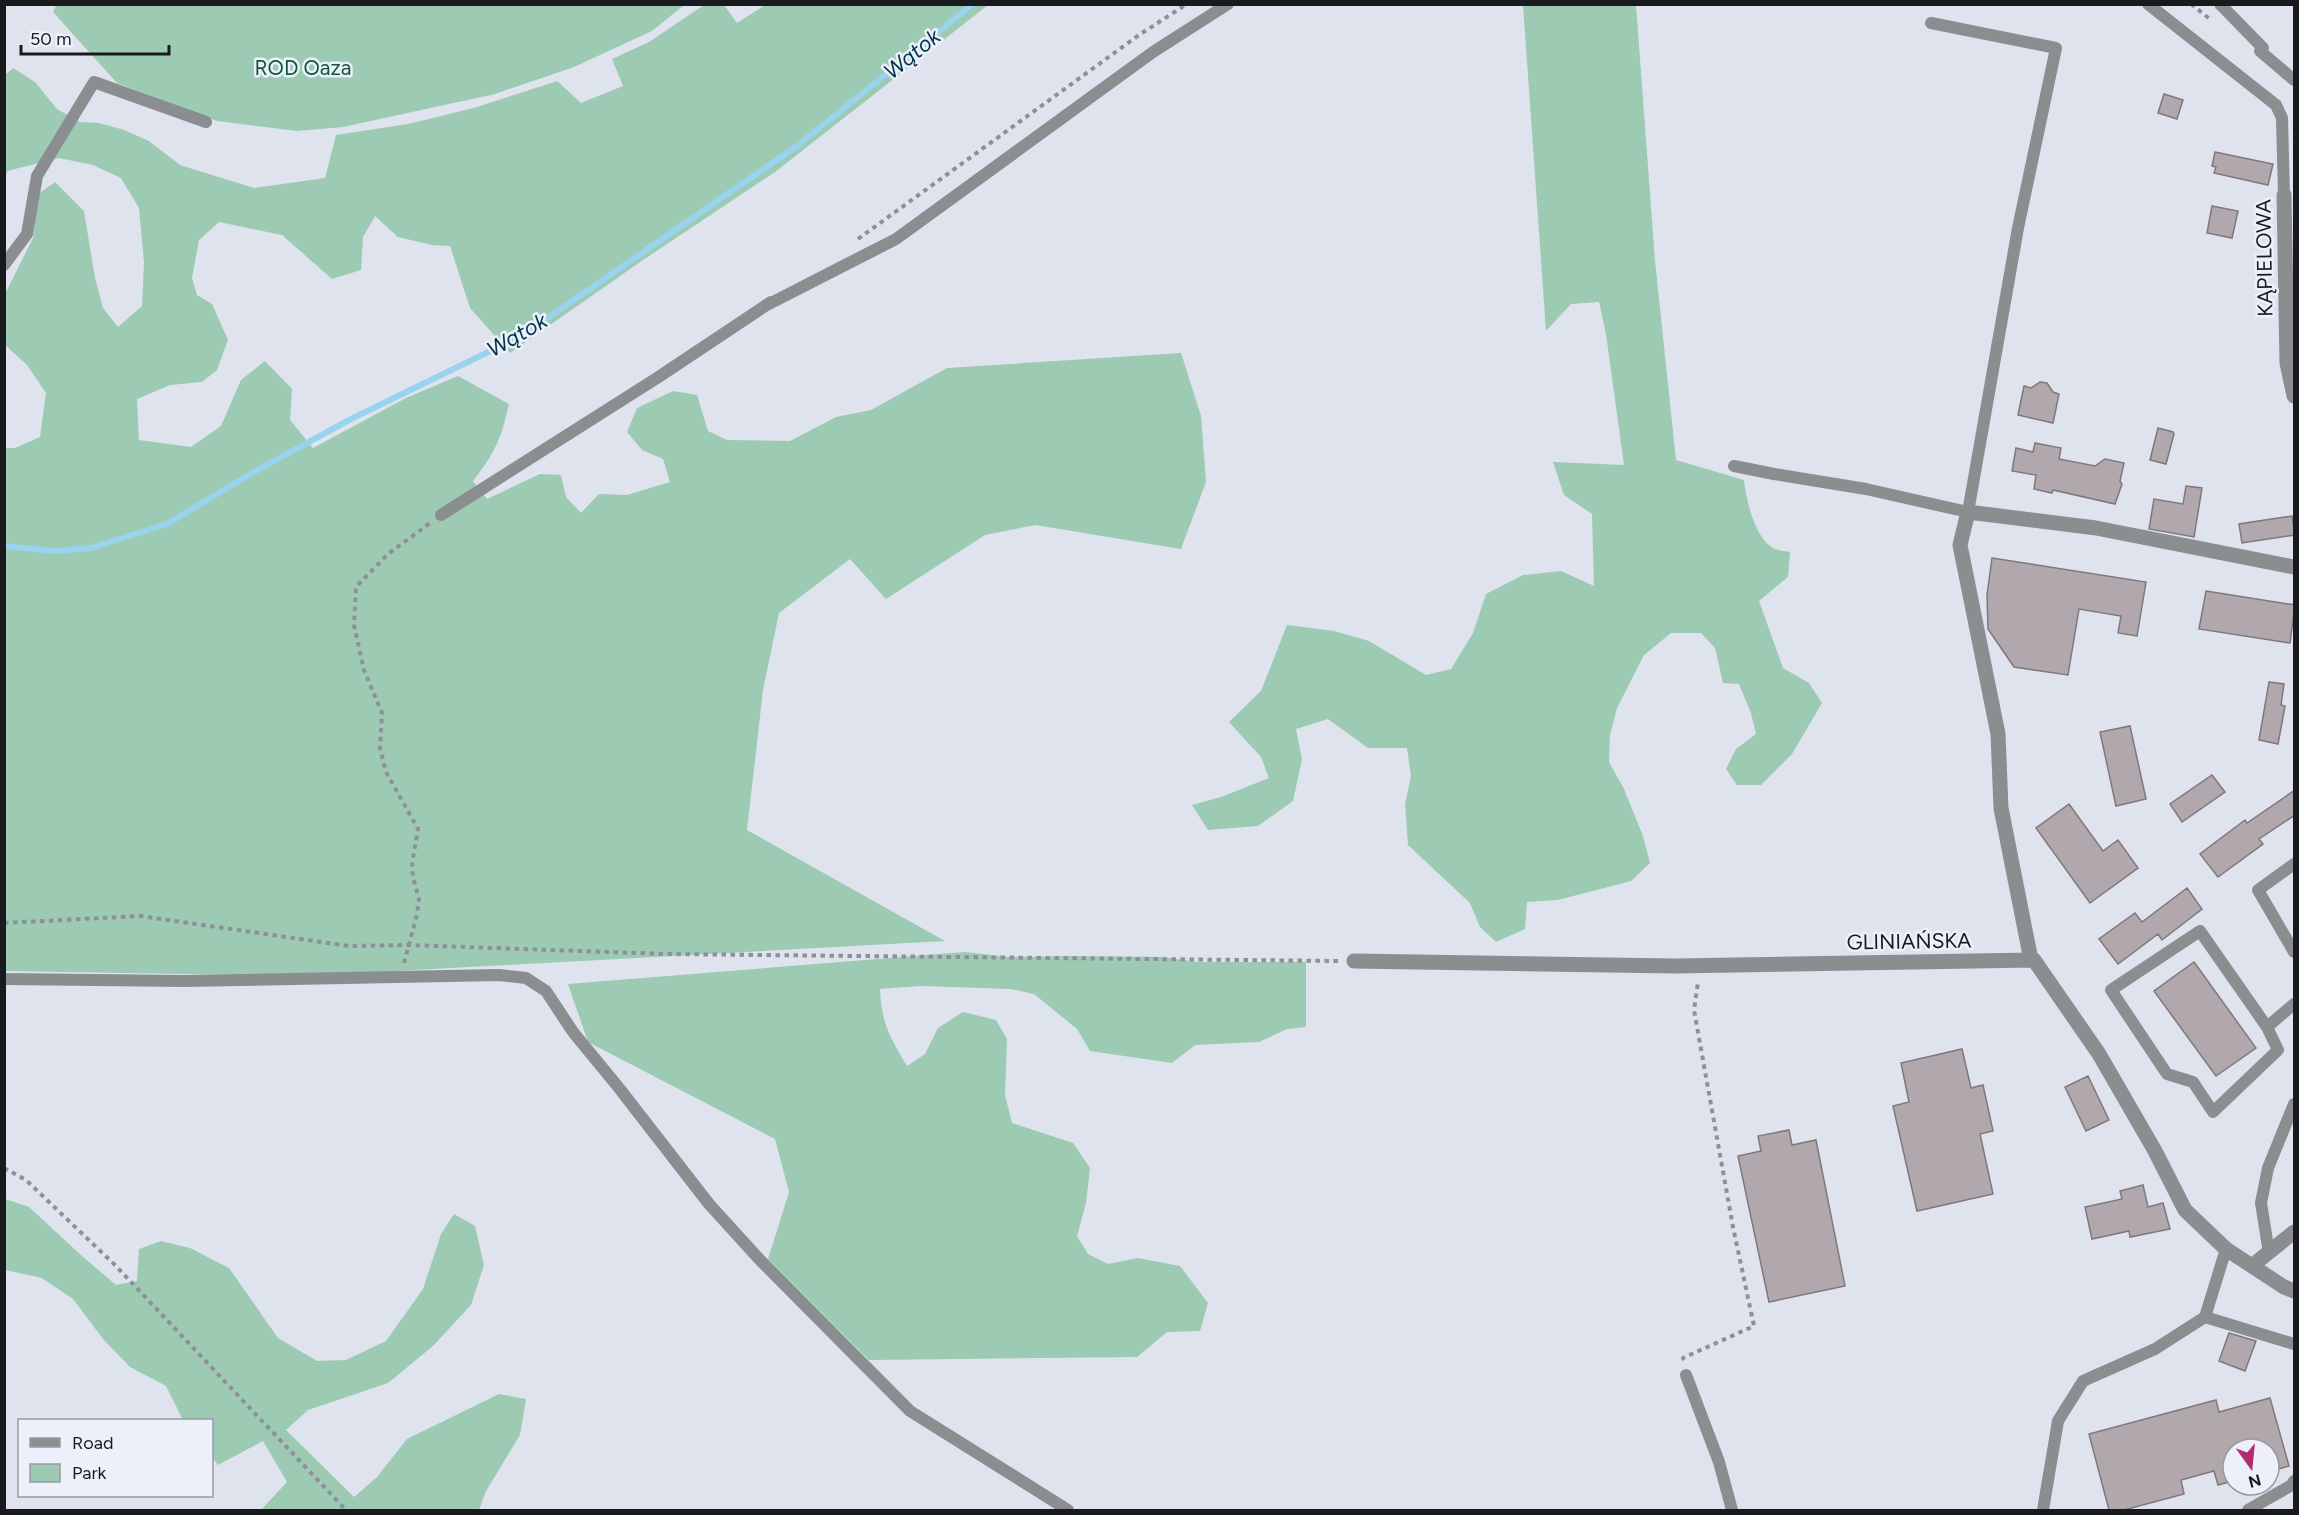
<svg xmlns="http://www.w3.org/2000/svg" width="2299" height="1515" viewBox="0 0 2299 1515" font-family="Figtree,sans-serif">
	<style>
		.green { fill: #9ccab3 }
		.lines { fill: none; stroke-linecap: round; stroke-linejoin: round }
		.stream { stroke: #99d3ed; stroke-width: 6 }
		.building { fill: #b1a8ae; stroke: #80777c; stroke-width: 1.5 }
		.path { stroke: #8e9098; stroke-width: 4; stroke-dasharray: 4.5 4.5; stroke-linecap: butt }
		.lane { stroke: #8a8e91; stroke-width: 12 }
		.street { stroke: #8a8e91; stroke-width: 15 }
		.labels { text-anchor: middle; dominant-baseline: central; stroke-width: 5; stroke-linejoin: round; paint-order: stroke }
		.park-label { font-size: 21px; fill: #11563c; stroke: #edf0fa }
		.street-label { font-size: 21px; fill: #191a1e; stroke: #edf0fa }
		.water-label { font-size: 22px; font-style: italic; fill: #013648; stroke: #edf0fa }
	</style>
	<rect width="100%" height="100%" fill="#dfe3ed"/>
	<path class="green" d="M57,4L684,5L652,31L574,67L495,94L343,127L297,131L217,121L117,83L53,12Z
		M704,5H724L737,23L765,5H988L775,172L643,260L510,353L470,308L450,246L432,245L398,237L375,216L363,237L361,270L332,279L282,235L219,222L199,240L192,278L197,295L212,304L228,340L217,370L202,382L170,385L137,399L139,440L191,447L221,426L241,380L265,361L292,389L290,420L313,448L406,398L458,376L509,404C501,439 495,453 473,481L487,499L540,474L561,475L566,497L581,513L599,494L627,495L670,482L663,459L642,450L627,432L637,408L673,391L697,395L708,431L727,440L790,441L836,417L871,410L947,368L1181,353L1201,416L1206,482L1181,549L1035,525L985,535L886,599L850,559L779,613L763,690L747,830L945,941L307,976L5,971V448H15L40,437L46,393L27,365L5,345V294L33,238L38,194L55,182L84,211L95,278L103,308L118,327L142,306L144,263L139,208L121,178L93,165L59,158L7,171L5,181V75L13,68L35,82L57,109L80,122L99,123L124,130L149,141L180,165L254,188L325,178L336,135L408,124L474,108L557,81L581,103L623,86L612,59L649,42Z
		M1523,5H1636L1655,261L1676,460L1744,480C1746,499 1755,540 1775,549C1780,551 1786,551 1790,552L1788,577L1759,601L1783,668L1809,683L1822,703L1792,754L1761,785H1737L1726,769L1736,749L1756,734L1751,713L1739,684L1723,683L1715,648L1701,633H1671L1644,655L1617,708L1610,735L1609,762L1624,789L1643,836L1650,863L1631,881L1558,900L1527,902L1525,929L1496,942L1480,927L1470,903L1408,845L1405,804L1411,776L1407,748H1368L1328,719L1296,729L1302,759L1293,801L1258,826L1208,830L1192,805L1221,797L1269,778L1261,757L1229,722L1261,691L1287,625L1334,631L1369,641L1426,675L1451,669L1473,633L1486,594L1523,575L1561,571L1594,586L1592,514L1564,495L1553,462L1624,465L1606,334L1599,302L1571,304L1546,331Z
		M965,952L1008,957L1072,956L1161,957L1198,962H1306V1027L1287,1029L1259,1042L1195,1045L1172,1063L1090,1051L1077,1029L1034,994L1011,989L920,986L880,989C881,1022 890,1038 907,1066L925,1054L938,1028L963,1012L996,1020L1007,1039L1005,1095L1012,1123L1073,1143L1090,1168L1086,1203L1077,1236L1088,1254L1108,1264L1138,1258L1180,1266L1208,1303L1200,1331L1167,1332L1137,1357L869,1360L768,1259L789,1192L775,1139L588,1042L568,984Z
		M5,1199L29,1207L82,1256L116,1285L137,1281L139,1249L161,1241L190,1248L229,1268L278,1338L317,1361L346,1360L386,1341L423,1289L441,1234L454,1214L475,1226L484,1265L471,1305L433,1346L388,1383L308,1410L286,1430L354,1497L377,1477L407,1439L499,1394L526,1399L520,1435L486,1491L479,1510H261L287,1482L263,1441L218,1465L212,1457V1420H183L166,1386L130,1367L103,1339L73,1299L42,1278L5,1270Z"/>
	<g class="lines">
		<path class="stream" d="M4,546L54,551L91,548L167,524L252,473L351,419L523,335L797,146L973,4"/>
	</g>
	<path class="building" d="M2164,94L2183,100L2177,119L2158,113Z
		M2215,152L2273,164L2268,185L2214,173L2216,167L2212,166Z
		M2212,206L2238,211L2232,238L2207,233Z
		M2040,382L2047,383L2053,392L2059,394L2053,423L2018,415L2024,386L2031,388Z
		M2158,428L2173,432L2174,434L2166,464L2150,460Z
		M2035,443L2061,448L2059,459L2095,466L2105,459L2124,463L2120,481L2122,484L2115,504L2053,490L2052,493L2034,489L2036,475L2012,471L2016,448L2033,452Z
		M2186,486L2202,488L2194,537L2149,529L2154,499L2183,504Z
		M2292,516L2295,535L2242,543L2239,524Z
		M1992,558L2146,582L2137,636L2118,633L2121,616L2079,609L2068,675L2014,667L1988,629L1987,595Z
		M2206,591L2295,605L2290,643L2199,629Z
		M2269,682L2284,684L2281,705L2285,706L2278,744L2259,740Z
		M2130,726L2146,799L2116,806L2100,732Z
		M2212,775L2225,792L2182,822L2170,804Z
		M2295,790V815L2259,839L2263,844L2218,877L2200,854L2245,820L2247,823Z
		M2069,804L2103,851L2118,840L2138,868L2090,903L2036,828Z
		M2187,888L2202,909L2162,940L2158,934L2118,964L2099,939L2135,913L2142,922Z
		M2194,962L2256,1048L2216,1076L2154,991Z
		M1962,1049L1971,1088L1983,1085L1993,1131L1980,1134L1993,1194L1917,1211L1893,1106L1909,1102L1901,1063Z
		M2088,1076L2109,1120L2086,1131L2065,1087Z
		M1789,1130L1792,1145L1816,1140L1845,1286L1769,1302L1738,1156L1761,1151L1758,1136Z
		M2143,1185L2148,1207L2163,1203L2170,1229L2130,1237L2129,1231L2092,1239L2085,1207L2122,1199L2120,1191Z
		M2229,1333L2256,1341L2245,1371L2219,1361Z
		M2270,1398L2289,1466L2269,1472V1449H2233V1481L2218,1485L2214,1471L2181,1480L2184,1494L2124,1510H2109L2089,1434L2216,1400L2219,1412Z"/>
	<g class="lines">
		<path class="path" d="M2191,4L2211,20
			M858,239L1139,35L1187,4
			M4,923L140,916L349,946L408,945L666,954L1339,961
			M404,963L417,915L419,899L413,877L412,864L418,829L386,772L380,748L382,713L364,670L354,625L356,587L388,554L430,523
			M4,1168L26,1180L116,1266L346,1510
			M1684,1360L1683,1358L1754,1326L1733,1227L1694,1010L1698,982"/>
		<path class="lane" d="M2148,4L2276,105L2282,118L2284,195
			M2220,4L2263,48L2260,51L2294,80
			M4,265L27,234L37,176L94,82L206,122
			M765,306L896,239L1153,52L1228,4
			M1734,466L1774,474L1866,489L1968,512L2018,228L2056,48L1931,23
			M441,515L657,378L771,302
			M2294,864L2258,890L2294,952
			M2200,931L2267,1027L2278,1050L2213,1112L2193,1082L2167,1074L2111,990Z
			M4,979L185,981L499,975L526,978L546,991L573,1032L619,1088L709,1204L760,1260L910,1411L1068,1510
			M2267,1027L2294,1004
			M2269,1253L2261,1203L2268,1168L2294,1104
			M2205,1317L2294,1344
			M1686,1375L1719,1462L1732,1510
			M2043,1510L2058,1421L2083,1381L2155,1349L2205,1317L2226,1249
			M2248,1510L2292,1485L2294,1481"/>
		<path class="street" d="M2284,195L2287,363L2294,396
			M2031,960L2001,808L1998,734L1960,545L1968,512L2096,528L2294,567
			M1354,961L1676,966L2034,960L2099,1054L2155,1151L2185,1210L2226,1249L2284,1287L2294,1291
			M2253,1265L2294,1232"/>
	</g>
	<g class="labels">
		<g class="park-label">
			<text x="303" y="67">ROD Oaza</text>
		</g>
		<g class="street-label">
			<text transform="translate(2264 258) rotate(-91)">KĄPIELOWA</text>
			<text transform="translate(1909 941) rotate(-1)">GLINIAŃSKA</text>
		</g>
		<g class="water-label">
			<text transform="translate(912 54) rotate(-39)">Wątok</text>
			<text transform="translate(517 335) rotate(-30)">Wątok</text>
		</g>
	</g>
	<rect width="2299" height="1515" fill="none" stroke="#191a1e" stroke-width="12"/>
	<rect x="18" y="1419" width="195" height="78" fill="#edf0fa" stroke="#989aa2" stroke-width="1.5"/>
	<rect x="30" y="1438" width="30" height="9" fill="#8a8e91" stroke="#989aa2" stroke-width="1.5"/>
	<text x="72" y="1449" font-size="18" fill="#191a1e">Road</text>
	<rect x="30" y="1464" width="30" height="18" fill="#9ccab3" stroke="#989aa2" stroke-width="1.5"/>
	<text x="72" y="1479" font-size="18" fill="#191a1e">Park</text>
	<g transform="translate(2251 1467) rotate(165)"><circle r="28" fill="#edf0fa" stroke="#989aa2" stroke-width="1.5"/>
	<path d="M0-4.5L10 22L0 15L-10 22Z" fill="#b22c70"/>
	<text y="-9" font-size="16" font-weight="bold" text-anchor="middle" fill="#191a1e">N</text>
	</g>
	<path d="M21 45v9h148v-9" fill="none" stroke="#191a1e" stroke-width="3"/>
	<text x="30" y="45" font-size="18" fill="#191a1e" stroke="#edf0fa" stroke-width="4.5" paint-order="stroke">50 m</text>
</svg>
